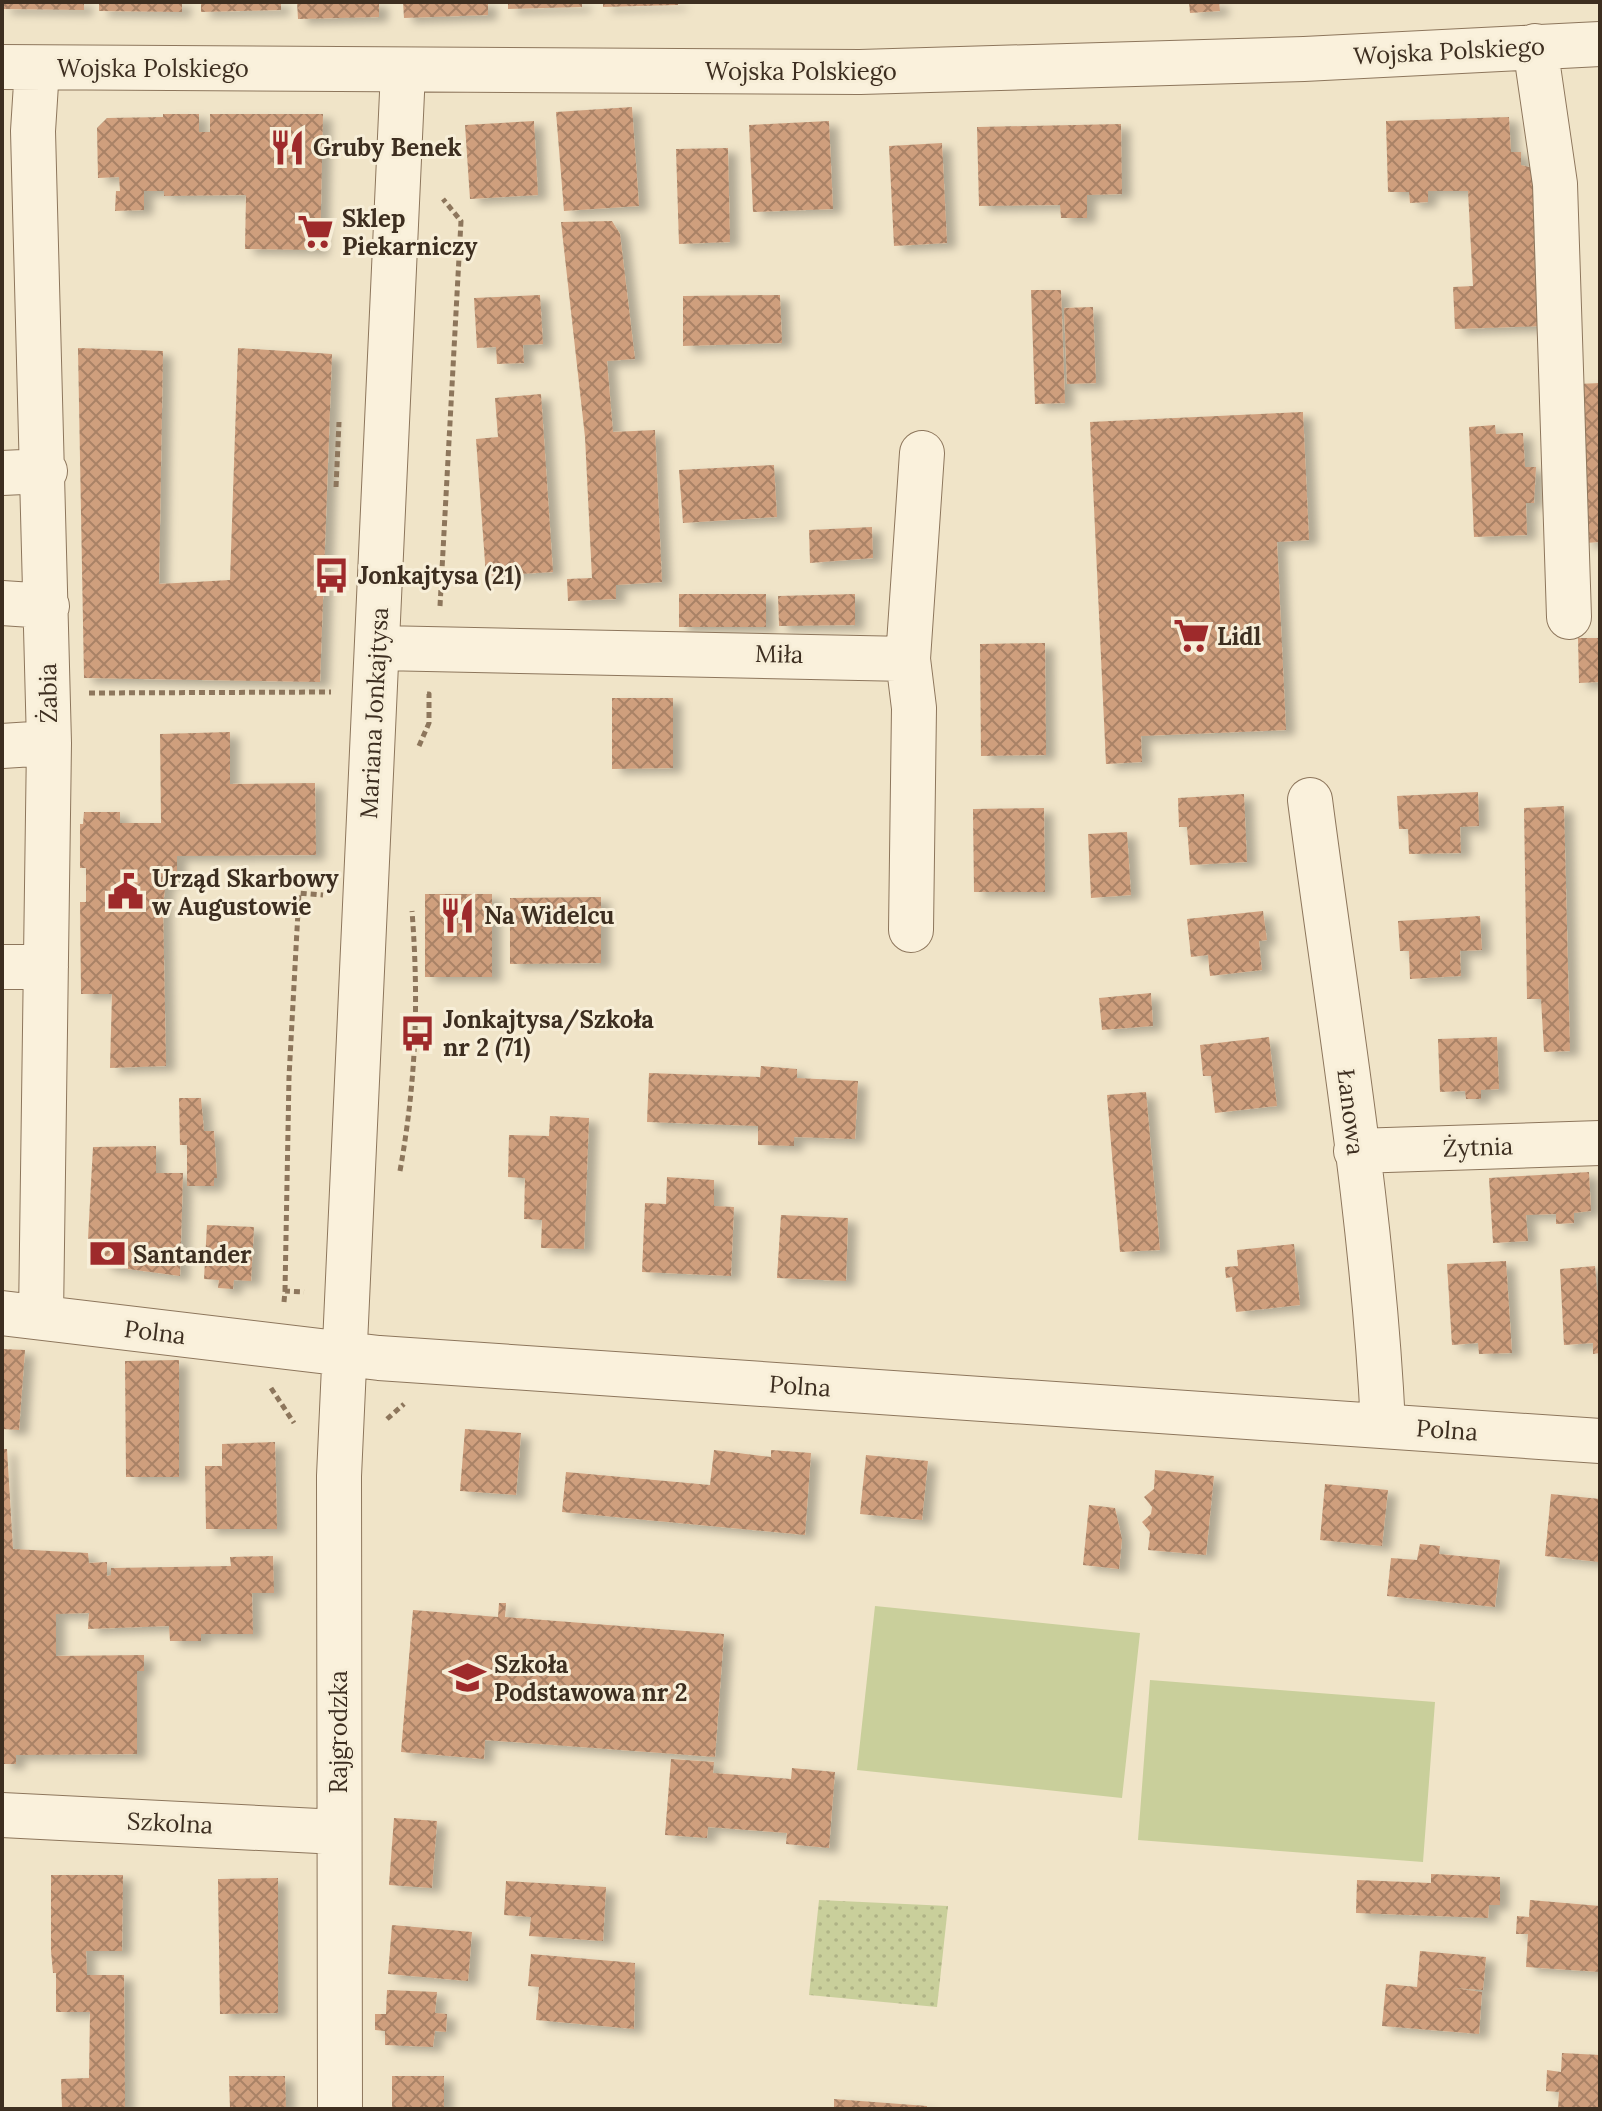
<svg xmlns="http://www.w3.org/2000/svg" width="1602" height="2111" viewBox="0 0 1602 2111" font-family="Lora,serif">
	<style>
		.grass { fill: url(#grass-dots) }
		.pitch { fill: #c9cf9b }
		.building { fill: url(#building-cross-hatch); filter: url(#shadow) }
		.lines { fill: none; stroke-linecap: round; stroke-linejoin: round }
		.minor-casing { stroke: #8d765c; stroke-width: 46 }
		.path { stroke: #8d765c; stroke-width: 5; stroke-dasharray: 6 4; stroke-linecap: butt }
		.minor { stroke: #faf1dc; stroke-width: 44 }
		.labels { text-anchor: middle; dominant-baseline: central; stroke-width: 6; stroke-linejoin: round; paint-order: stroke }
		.street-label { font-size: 24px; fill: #3d2e20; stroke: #f7eed8 }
		.poi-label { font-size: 24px; font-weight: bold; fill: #3d2e20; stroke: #f7eed8; text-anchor: start }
	</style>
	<defs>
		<pattern id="grass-dots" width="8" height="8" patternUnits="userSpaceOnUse" patternTransform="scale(2)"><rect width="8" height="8" fill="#c9cf9b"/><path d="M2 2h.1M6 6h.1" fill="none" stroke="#aeb285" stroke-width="1.8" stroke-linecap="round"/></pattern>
		<pattern id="building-cross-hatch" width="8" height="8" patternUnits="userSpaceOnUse" patternTransform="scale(2)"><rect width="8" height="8" fill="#cf9f7d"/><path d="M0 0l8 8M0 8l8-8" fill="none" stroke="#a98266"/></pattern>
		<filter id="shadow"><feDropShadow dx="9" dy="5" stdDeviation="4" flood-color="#0004"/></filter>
	</defs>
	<rect width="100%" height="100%" fill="#f0e4c8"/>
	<path class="grass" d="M819,1900L948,1906L937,2007L809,1995Z"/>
	<path class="pitch" d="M875,1606L1140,1633L1122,1798L857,1770Z
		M1150,1680L1435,1702L1423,1862L1138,1840Z"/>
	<path class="building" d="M2,2H84V10L2,9Z
		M99,2H182V12L99,11Z
		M201,2H281V10L201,12Z
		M297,2H379V17L298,19Z
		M403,2H488V15L404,18Z
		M508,2H582V7L508,9Z
		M603,2H678V5L603,7Z
		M1189,2H1219L1220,11L1190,13Z
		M632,107L639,206L564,211L556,112Z
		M163,114H199V132H210V114H323L320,250L245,249L246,195L164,196V191H144V210L115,211L116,191H120L119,177L98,178L97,128L107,118L163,117Z
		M1509,117L1511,152H1521V165L1541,170L1547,326L1455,329L1453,287L1473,286L1468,191H1428V202L1410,203L1409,192H1388L1386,121Z
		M534,121L538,195L470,199L465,125Z
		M829,121L833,209L753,212L749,125Z
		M1121,124L1122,194L1087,195V218H1061L1060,205L979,206L977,127Z
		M942,143L947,243L894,246L889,146Z
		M728,148L730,242L679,244L676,149Z
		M612,221L620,234L635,359L607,361L613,432L655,430L662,582L616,585V599L568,601L567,579L592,578L585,437L561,222Z
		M1031,290H1061L1065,403L1035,404Z
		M540,295L543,344L523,345L524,363L497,364L496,347L477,348L474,298Z
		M780,295L782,343L683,346V296Z
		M1093,307L1096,383L1067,384L1064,308Z
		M78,348L163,351L159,584L230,580L238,348L332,354L320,682L84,678Z
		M1600,383V542L1585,543L1578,384Z
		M541,394L553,572L486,576L476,439L498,437L495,398Z
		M1303,412L1309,540L1277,542L1286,730L1141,736L1142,762L1106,764L1090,422Z
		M1495,425L1496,434L1523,433L1525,467H1536L1534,503H1526L1527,535L1474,537L1469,427Z
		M774,465L777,517L683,523L679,470Z
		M872,527L873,558L810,563L809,530Z
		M679,594H766V627H679Z
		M855,594V625L779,626L778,596Z
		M1578,638H1600V682L1579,683Z
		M1045,643L1046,755L981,756L980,644Z
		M612,698H673V768L612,769Z
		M230,732V784L315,783L316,855L177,856V882L166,881L163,905L166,1066L110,1068L112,994H81L80,902H86V868H80V824H83L84,812H120V823H161L160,734Z
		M1478,792L1479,826L1460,827L1461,853L1409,854L1408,829H1399L1397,796Z
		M1244,794L1247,862L1190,865L1187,827H1179L1178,798Z
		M1564,806L1570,1051L1544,1052L1541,999H1527L1524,808Z
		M1044,808L1045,892H974L973,809Z
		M1127,832L1131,895L1091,898L1088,834Z
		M425,894H492V977H425Z
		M601,897V963L510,964V898Z
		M1263,911L1267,940L1259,941L1262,970L1210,976L1208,955L1191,957L1187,919Z
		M1480,916L1482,950L1460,951L1461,976L1410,979L1409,951H1400L1398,921Z
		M1151,993L1153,1026L1102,1030L1099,998Z
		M1269,1037L1277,1106L1215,1113L1211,1076H1203L1200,1045Z
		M1497,1037L1499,1089L1481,1090V1099H1466L1465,1091L1440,1092L1438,1039Z
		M761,1066L797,1069V1078L858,1081L855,1139L794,1137V1146L758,1145V1126L647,1122L649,1073L760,1077Z
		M1146,1092L1160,1250L1120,1252L1107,1095Z
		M179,1098H201L204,1131H214L217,1178H214V1186H187V1145H180Z
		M550,1116L589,1118L584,1249L541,1248L542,1220L524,1219L525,1178L508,1177L509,1135L549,1136Z
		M156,1146V1173H183L180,1276L106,1266L90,1247L93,1239H88L93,1147Z
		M1589,1172L1591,1211L1574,1213V1223L1556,1224V1214L1526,1215L1528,1241L1493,1243L1489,1178Z
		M667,1177L714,1180V1206L734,1207L731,1276L642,1272L645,1203L666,1204Z
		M781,1215L848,1218L846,1281L777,1278Z
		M207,1225L254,1227L251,1281L234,1280L233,1289L218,1288L219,1280L204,1279Z
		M1294,1244L1300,1305L1236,1312L1232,1277L1226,1278L1225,1267L1238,1266L1237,1250Z
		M1506,1261L1512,1353L1479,1354L1478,1343L1452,1345L1447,1264Z
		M1595,1266L1597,1290H1600V1353L1593,1354V1343L1564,1345L1560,1269Z
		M2,1349L25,1350L19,1430L2,1429Z
		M179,1360V1477H126L125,1361Z
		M465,1429L521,1433L516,1495L460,1491Z
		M275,1442L277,1529H206L205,1466H222V1444Z
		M2,1449H7L13,1549L88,1553L89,1563L107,1562V1576L111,1575V1568L231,1566L230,1557L273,1556L274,1593H252L253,1634H201V1641H170L169,1626L88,1629L89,1613L56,1614V1656L144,1655V1671H137V1754L16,1755V1764H2Z
		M714,1450L771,1457V1450L811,1453L805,1535L562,1512L566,1472L710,1485Z
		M866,1455L928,1461L922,1520L860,1514Z
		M1155,1470L1214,1476L1206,1555L1148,1550L1150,1532L1142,1522L1151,1514L1152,1507L1144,1497L1154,1489Z
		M1325,1484L1388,1490L1382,1546L1320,1540Z
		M1551,1494L1600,1499L1599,1562L1545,1556Z
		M1089,1505L1115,1508L1122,1539L1119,1569L1083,1565Z
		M1420,1544L1440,1546L1439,1554L1500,1560L1495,1607L1387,1596L1391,1558L1417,1560Z
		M499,1603H506L505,1617L724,1634L715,1757L485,1740L484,1759L401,1752L413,1610L498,1617Z
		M671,1759L714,1762L713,1773L791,1779L792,1768L835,1772L829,1848L786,1844L787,1833L708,1827L707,1838L665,1835Z
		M394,1818L437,1821L432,1888L389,1885Z
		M1431,1874L1500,1877V1905H1489L1488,1918L1356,1913L1357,1880L1431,1883Z
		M51,1875H123L122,1951H86L87,1975H124L125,2109H62L61,2079L89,2078L90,2012H56V1973H53L51,1951Z
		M278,1878V2013L220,2014L218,1879Z
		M506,1881L606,1887L603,1941L529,1936L531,1917L504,1915Z
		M1530,1900L1600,1906V1972L1526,1967L1528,1934H1516L1517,1916L1529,1917Z
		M392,1925L472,1932L468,1981L388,1974Z
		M1420,1951L1486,1957L1483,1990L1454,1988L1482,1992L1479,2034L1382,2026L1386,1984L1417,1987Z
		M531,1954L635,1963L634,2029L536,2020L539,1987L528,1986Z
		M387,1990L437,1992L435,2013L447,2014L446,2032L435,2031L433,2047L385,2045V2031L375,2030V2014H386Z
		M1562,2053L1600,2055V2109H1558L1559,2092L1546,2091L1547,2070L1561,2072Z
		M229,2076H285L286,2109H230Z
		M392,2076H444V2109H392Z
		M834,2099L927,2106V2109H834Z"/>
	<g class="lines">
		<defs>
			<path id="minor" d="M1535,46L1555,184L1569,617
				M2,67L860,72L1304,59L1600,44
				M37,68L33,131L49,743L41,1317
				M2,473L45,471
				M2,603L47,606
				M380,648L908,659L914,708L911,930
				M908,659L922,453
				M2,746L49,743
				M1310,800C1337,1008 1373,1216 1383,1425
				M2,967H46
				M1356,1151L1600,1143
				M2,1313L379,1358L1600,1441
				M2,1815L338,1832
				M340,2109L339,1476L403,71"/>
		</defs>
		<use href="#minor" class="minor-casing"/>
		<path class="path" d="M336,487L339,422
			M440,606L461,221L443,199
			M89,693L331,692
			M419,746L429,723V694H425
			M400,1171C416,1081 419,1002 412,911
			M285,1291L289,1077L299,893L323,895
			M284,1302L285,1291L304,1292
			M271,1388L294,1423
			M387,1419L404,1404"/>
		<use href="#minor" class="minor"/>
	</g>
	<defs>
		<symbol id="restaurant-bare" viewBox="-9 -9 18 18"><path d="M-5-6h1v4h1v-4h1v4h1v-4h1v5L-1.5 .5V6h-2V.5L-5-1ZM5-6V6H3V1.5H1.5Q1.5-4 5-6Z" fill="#9e2a2b" stroke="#f7eed8" stroke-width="2.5" paint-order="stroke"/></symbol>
		<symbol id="supermarket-bare" viewBox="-9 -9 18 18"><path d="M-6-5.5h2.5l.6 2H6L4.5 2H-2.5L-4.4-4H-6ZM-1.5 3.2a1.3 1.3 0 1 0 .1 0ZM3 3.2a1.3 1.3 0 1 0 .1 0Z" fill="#9e2a2b" stroke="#f7eed8" stroke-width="2.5" paint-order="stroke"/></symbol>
		<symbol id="bus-bare" viewBox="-9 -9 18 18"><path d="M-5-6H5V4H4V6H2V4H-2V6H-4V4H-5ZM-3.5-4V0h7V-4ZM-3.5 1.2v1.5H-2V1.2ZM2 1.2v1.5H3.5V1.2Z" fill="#9e2a2b" stroke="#f7eed8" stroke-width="2.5" paint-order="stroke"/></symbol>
		<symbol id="civic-bare" viewBox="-9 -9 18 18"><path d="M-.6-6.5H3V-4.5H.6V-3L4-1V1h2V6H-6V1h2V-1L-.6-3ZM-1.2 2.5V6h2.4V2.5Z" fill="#9e2a2b" stroke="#f7eed8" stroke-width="2.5" paint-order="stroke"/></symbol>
		<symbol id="bank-bare" viewBox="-9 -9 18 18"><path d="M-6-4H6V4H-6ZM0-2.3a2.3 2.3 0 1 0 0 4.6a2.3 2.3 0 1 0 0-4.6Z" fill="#9e2a2b" stroke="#f7eed8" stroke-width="2.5" paint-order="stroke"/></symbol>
		<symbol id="school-bare" viewBox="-9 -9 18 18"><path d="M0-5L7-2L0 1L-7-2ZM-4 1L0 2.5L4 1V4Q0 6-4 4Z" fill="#9e2a2b" stroke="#f7eed8" stroke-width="2.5" paint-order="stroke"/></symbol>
	</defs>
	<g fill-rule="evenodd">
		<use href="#restaurant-bare" x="262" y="122" width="51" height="51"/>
		<use href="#supermarket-bare" x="290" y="206" width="51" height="51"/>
		<use href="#bus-bare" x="306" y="550" width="51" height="51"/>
		<use href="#supermarket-bare" x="1166" y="610" width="51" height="51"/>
		<use href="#civic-bare" x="100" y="866" width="51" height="51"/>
		<use href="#restaurant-bare" x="432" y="890" width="51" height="51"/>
		<use href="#bus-bare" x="392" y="1008" width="51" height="51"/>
		<use href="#bank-bare" x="82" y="1228" width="51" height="51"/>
		<use href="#school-bare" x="442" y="1652" width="51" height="51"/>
	</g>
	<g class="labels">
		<g class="street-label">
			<text transform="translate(1449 51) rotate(-3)">Wojska Polskiego</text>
			<text x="153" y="68">Wojska Polskiego</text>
			<text x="801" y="71">Wojska Polskiego</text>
			<text transform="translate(779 654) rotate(1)">Miła</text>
			<text transform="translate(48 693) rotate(-91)">Żabia</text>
			<text transform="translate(374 713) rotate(-87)">Mariana Jonkajtysa</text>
			<text transform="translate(1351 1112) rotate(83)">Łanowa</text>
			<text transform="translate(1478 1147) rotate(-2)">Żytnia</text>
			<text transform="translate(155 1332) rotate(7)">Polna</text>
			<text transform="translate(800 1386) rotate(4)">Polna</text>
			<text transform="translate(1447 1430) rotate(4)">Polna</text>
			<text transform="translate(338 1732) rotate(-90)">Rajgrodzka</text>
			<text transform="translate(170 1823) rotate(3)">Szkolna</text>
		</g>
		<g class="poi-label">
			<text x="313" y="147">Gruby Benek</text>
			<text x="342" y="218">Sklep<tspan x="342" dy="28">Piekarniczy</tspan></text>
			<text x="358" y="575">Jonkajtysa (21)</text>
			<text x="1217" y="636">Lidl</text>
			<text x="152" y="878">Urząd Skarbowy<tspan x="152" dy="28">w Augustowie</tspan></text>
			<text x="484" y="915">Na Widelcu</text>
			<text x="443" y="1019">Jonkajtysa/Szkoła<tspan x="443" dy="28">nr 2 (71)</tspan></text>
			<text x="133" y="1254">Santander</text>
			<text x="494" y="1664">Szkoła<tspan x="494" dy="28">Podstawowa nr 2</tspan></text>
		</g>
	</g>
	<rect width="1602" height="2111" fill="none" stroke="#3d2e20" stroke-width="8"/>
</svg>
